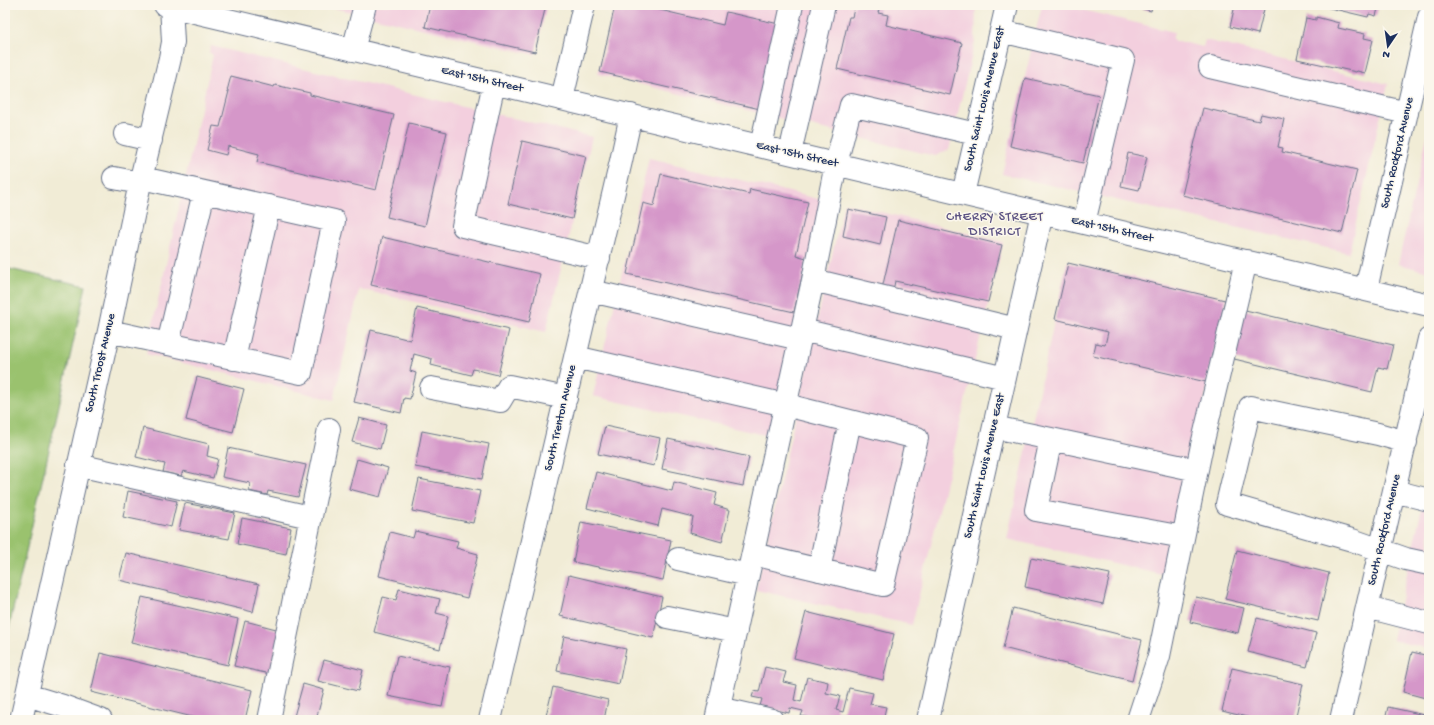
<svg xmlns="http://www.w3.org/2000/svg" width="1434" height="725" viewBox="0 0 1434 725" font-family="'Gochi Hand',sans-serif">
	<style>
		.built { fill: #f3cfde }
		.green { fill: #9ac26e; stroke: #5a7866 }
		.building { fill: #d597c9 }
		.lines { fill: none; stroke-linecap: round; stroke-linejoin: round }
		.minor-casing { stroke: #667188; stroke-width: 24 }
		.minor { stroke: #fff; stroke-width: 22 }
		.labels { text-anchor: middle; dominant-baseline: central; stroke-width: 3; stroke-linejoin: round; paint-order: stroke }
		.street-label { font-size: 12px; fill: #1b2f5e; stroke: #fbf7ec }
		.neighbourhood-label { font-size: 13px; letter-spacing: 1px; fill: #5c5383; stroke: #fbf7ec }
	</style>
	<rect width="100%" height="100%" fill="#fbf7ec"/>
	<filter id="ink" filterUnits="userSpaceOnUse"><feTurbulence type="fractalNoise" baseFrequency=".025" numOctaves="2"/><feDisplacementMap in="SourceGraphic" scale="8" xChannelSelector="R" yChannelSelector="G"/><feConvolveMatrix kernelMatrix="1 2 1 2 8 2 1 2 1" color-interpolation-filters="sRGB"/></filter>
	<filter id="wash" filterUnits="userSpaceOnUse"><feTurbulence type="fractalNoise" baseFrequency=".012" numOctaves="4" result="noise"/><feDisplacementMap in="SourceGraphic" scale="16" xChannelSelector="R" yChannelSelector="G"/><feGaussianBlur stdDeviation="0.9" result="paint"/><feColorMatrix in="noise" values="0 0 0 0 0 0 0 0 0 0 0 0 0 0 0 0 0 1.4 0 .05"/><feComposite in="paint" operator="in"/></filter>
	<g filter="url(#wash)">
		<rect width="100%" height="100%" fill="#f1ecd6"/>
		<path class="built" d="M321,5H547L535,55Z
			M615,5H976L975,42L949,150L935,156L598,74Z
			M1042,5H1062L1174,32L1172,40L1203,47L1205,40L1388,84L1349,253L1002,174Z
			M211,46L592,137L546,332L359,289L334,400L146,354L213,55L209,52Z
			M1429,128V272L1398,264Z
			M649,158L822,200L769,436L593,396Z
			M844,203L1003,242L912,625L756,590Z
			M1067,262L1227,298L1166,575L1007,539Z
			M1429,476V649L1392,640Z"/>
		<path class="green" d="M5,268L86,286L5,645Z"/>
		<g id="blocks">
			<path class="building" d="M430,5H546L535,52L425,27Z
				M615,5H639L723,25L726,12L779,24L760,109L600,72Z
				M855,5H880L878,13L888,15L886,25L962,43L950,95L837,69L849,17H852Z
				M1129,5H1152L1151,11Z
				M1235,5H1265L1258,34L1230,27Z
				M1317,5H1379L1376,16L1369,14L1368,17Z
				M1316,17L1339,23L1338,28L1365,34L1364,38L1373,40L1365,73L1357,71L1356,72L1297,59L1306,18L1316,20Z
				M231,76L274,87L275,85L310,93V95L394,115L376,190L257,162L259,154L228,146L226,155L207,150L213,126L220,127L229,91H227Z
				M1025,78L1099,95L1083,163L1010,146Z
				M1203,108L1259,121L1261,114L1284,119L1278,147L1283,148L1282,152L1357,170L1342,233L1182,195Z
				M409,123L447,132L425,226L387,217Z
				M522,141L586,156L572,219L508,204Z
				M1128,153L1147,157L1139,190L1121,186Z
				M661,174L749,194L750,189L808,202L796,255L806,258L794,312L627,274L643,203L654,206Z
				M848,209L886,217L880,245L843,236Z
				M898,220L1002,245L988,302L895,281L892,296L881,293Z
				M382,237L540,274L529,322L371,285Z
				M1068,263L1225,300L1206,382L1093,356L1096,343L1105,345L1108,332L1055,319Z
				M417,308L509,330L498,375L473,369L471,375L431,365L432,359L414,354L410,371L416,373L410,399L404,398L401,413L354,402L371,330L410,340Z
				M1241,309L1393,345L1387,369L1378,367L1372,392L1230,358Z
				M197,377L244,389L233,432L186,420Z
				M359,418L386,425L380,449L352,442Z
				M605,426L660,438L654,466L598,454Z
				M143,428L209,444L207,456L218,459L213,478L183,471L181,476L163,472L165,464L136,457Z
				M422,431L489,444L482,479L415,467Z
				M668,439L749,457L743,486L662,469Z
				M228,448L306,465L298,497L268,491L267,495L249,491L250,483L222,477Z
				M357,459L388,468L380,497L349,489Z
				M596,472L672,491L674,482L717,493L714,505L730,510L722,542L690,533L693,517L662,509L658,526L587,508Z
				M419,479L480,491L473,523L412,511Z
				M128,491L177,501L171,527L123,517Z
				M185,503L235,513L229,539L179,530Z
				M242,518L291,528L286,554L237,544Z
				M581,522L671,540L663,580L573,562Z
				M415,531L458,541L456,548L478,554L467,598L379,576L390,532L413,538Z
				M1237,550L1329,573L1318,621L1225,599Z
				M126,553L259,584L253,612L119,580Z
				M1031,558L1110,574L1103,604L1025,587Z
				M569,575L662,597L653,638L560,616Z
				M399,589L440,599L436,613L448,616L440,649L374,632L383,597L396,600Z
				M142,597L238,619L228,665L131,643Z
				M1196,597L1244,608L1238,633L1190,622Z
				M1013,608L1142,640L1132,681L1003,648Z
				M806,612L894,634L883,680L794,658Z
				M1257,618L1316,633L1307,667L1248,652Z
				M245,621L280,630L270,674L234,666Z
				M564,636L626,649L619,684L557,671Z
				M1412,652L1429,656V699L1403,692Z
				M100,653L252,690L245,720H205L91,692Z
				M397,656L450,667L442,707L388,696Z
				M324,660L363,670L358,691L318,681Z
				M765,667L786,672L783,682L797,685L794,700L801,702L807,677L828,682L826,693L840,696L836,710L843,712L849,688L873,693L870,704L886,707L883,720H842L835,718L834,720H818L801,716L803,711L790,708L789,713L760,706L762,699L752,697L754,691L759,692Z
				M1232,668L1303,684L1295,720H1259L1222,711Z
				M303,684L324,690L316,720H293Z
				M553,687L608,700L604,720H545Z
				M1388,707L1429,716V720H1385Z"/>
		</g>
	</g>
	<g filter="url(#ink)">
		<use href="#blocks" fill-opacity="0" stroke="#667188" stroke-width="1"/>
		<g class="lines">
			<defs>
				<path id="minor" d="M165,5L1429,305
					M1001,31L1123,60L1084,223
					M353,50L365,5
					M1210,67L1407,113
					M494,83L463,226L599,258
					M562,99L584,5
					M125,134L151,140
					M761,146L792,5
					M790,153L824,5
					M114,178L140,183
					M963,194L1007,5
					M813,280L1016,329
					M1366,289L1429,17
					M591,291L800,339
					M802,330L1005,378
					M109,331L301,373L334,221L142,178
					M168,344L204,192
					M575,357L786,405L917,438L883,585L753,554
					M234,359L269,206
					M431,388L500,401L509,386L566,398
					M994,427L1197,470
					M1051,439L1036,510L1183,537
					M1406,442L1378,434L1250,407L1227,504L1352,540L1406,559L1429,564
					M78,465L310,517
					M1394,491L1429,500
					M678,559L748,575
					M819,570L850,421
					M1367,607L1429,623
					M667,617L736,631
					M27,695L63,706L101,720
					M719,708L772,720
					M21,720L109,331L140,183L170,58L173,42L171,5
					M269,720L329,429
					M490,720L621,161L631,115
					M716,720L813,280L836,164L851,105L976,134
					M928,720L1042,213
					M1138,720L1159,656L1202,445L1246,261
					M1341,720L1429,339"/>
			</defs>
			<use href="#minor" class="minor-casing"/>
			<use href="#minor" class="minor"/>
		</g>
	</g>
	<g class="labels">
		<g class="street-label">
			<text transform="translate(482 80) rotate(13)">East 15th Street</text>
			<text transform="translate(985 99) rotate(-77)">South Saint Louis Avenue East</text>
			<text transform="translate(1398 153) rotate(-77)">South Rockford Avenue</text>
			<text transform="translate(797 155) rotate(13)">East 15th Street</text>
			<text transform="translate(1112 230) rotate(13)">East 15th Street</text>
			<text transform="translate(101 363) rotate(-77)">South Troost Avenue</text>
			<text transform="translate(561 418) rotate(-77)">South Trenton Avenue</text>
			<text transform="translate(985 466) rotate(-77)">South Saint Louis Avenue East</text>
			<text transform="translate(1385 530) rotate(-77)">South Rockford Avenue</text>
		</g>
		<g class="neighbourhood-label">
			<text x="995" y="217">CHERRY STREET<tspan x="995" dy="15">DISTRICT</tspan></text>
		</g>
	</g>
	<rect width="1434" height="725" fill="none" stroke="#fbf7ec" stroke-width="20"/>
	<g transform="translate(1388 46) rotate(193)" stroke="#fbf7ec" stroke-width="3" paint-order="stroke">
	<path d="M0-3L7 15L0 10L-7 15Z" fill="#1b2f5e"/>
	<text y="-6" font-size="11" font-weight="bold" text-anchor="middle" fill="#1b2f5e">N</text>
	</g>
</svg>
